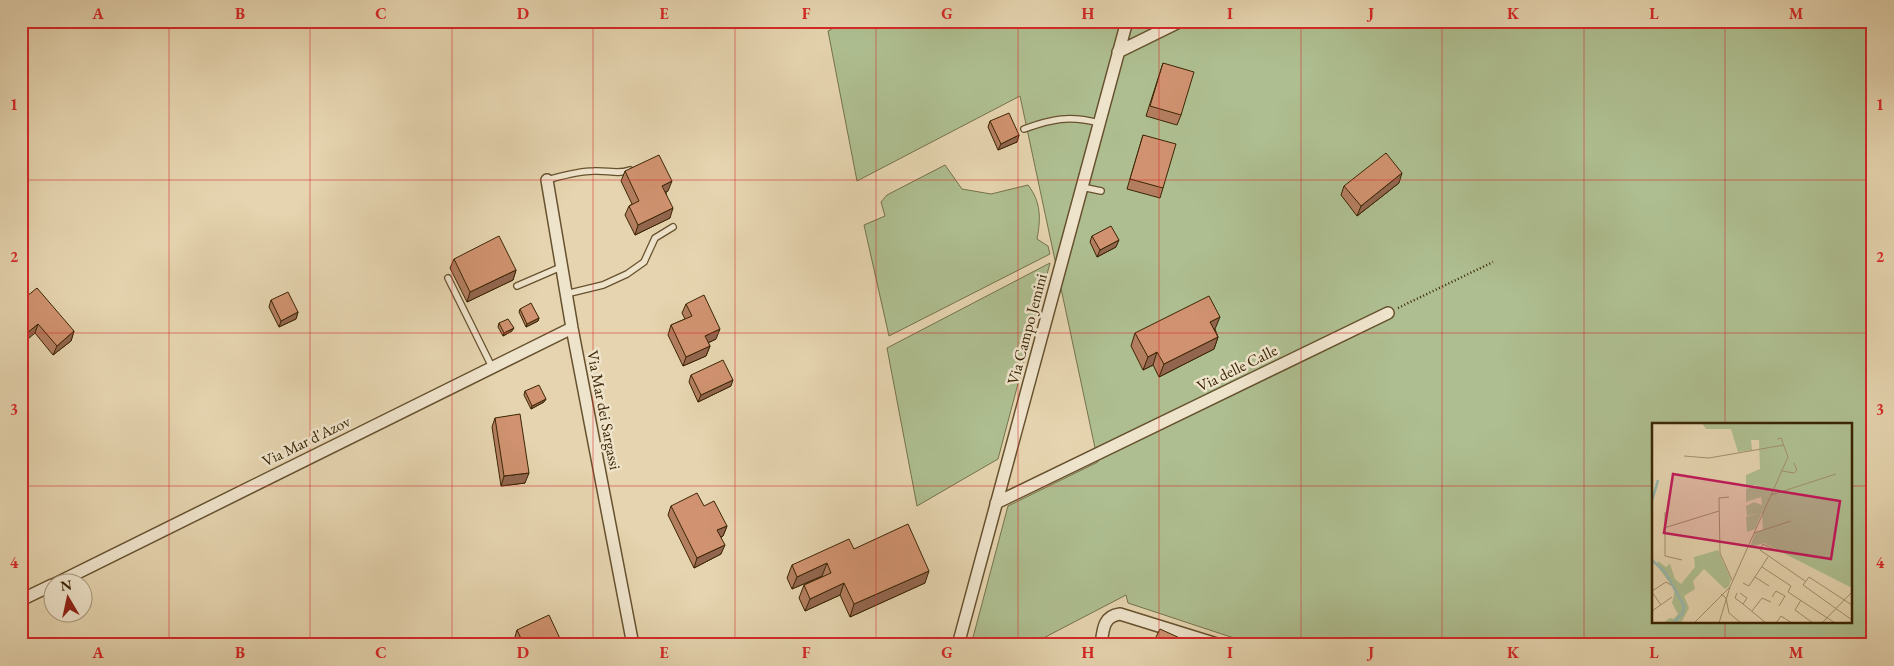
<svg xmlns="http://www.w3.org/2000/svg" width="1894" height="666" viewBox="0 0 1894 666" font-family="'EB Garamond',serif">
	<style>
		.green { fill: #aebe90; stroke: #74724a; fill-rule: evenodd }
		.lines { fill: none; stroke-linecap: round; stroke-linejoin: round }
		.service-casing { stroke: #66512e; stroke-width: 8 }
		.minor-casing { stroke: #66512e; stroke-width: 14 }
		.path { stroke: #3b2503; stroke-width: 2.5; stroke-dasharray: 1 2.5; stroke-linecap: butt }
		.service { stroke: #eee3cb; stroke-width: 5.5 }
		.minor { stroke: #eee3cb; stroke-width: 11 }
		.wall { fill: #b37e60; stroke: #3b2503 }
		.shaded-wall { fill: #92664e; stroke: #3b2503 }
		.building { fill: #d09270; stroke: #3b2503 }
		.grid { fill: none; stroke: #d62828; stroke-width: 1; stroke-opacity: 0.55 }
		.labels { text-anchor: middle; dominant-baseline: central; stroke-width: 5; stroke-linejoin: round; paint-order: stroke }
		.street-label { font-size: 16px; fill: #3b2503; stroke: #eee3cb }
		.inset-river { fill: none; stroke: #97b7b1; stroke-width: 2.5 }
		.inset-road { fill: none; stroke: #a18e6a; stroke-width: 1 }
		.view { fill: #c2185b; fill-opacity: 0.15; stroke: #c2185b; stroke-width: 2.5 }
		.inset-edge { fill: none; stroke: #3b2503; stroke-width: 2.5 }
		.neatline { fill: none; stroke: #d62828; stroke-width: 2 }
		.grid-label { font-size: 16px; text-anchor: middle; font-weight: bold; fill: #d62828 }
	</style>
	<rect width="100%" height="100%" fill="#e5d4af"/>
	<filter id="stains"><feTurbulence type="fractalNoise" baseFrequency=".004" numOctaves="4"/><feColorMatrix values="0 0 0 0 .2 0 0 0 0 .09 0 0 0 0 .02 0 0 0 .5 -.17"/></filter>
	<radialGradient id="worn" r=".72"><stop offset=".6" stop-color="#630" stop-opacity="0"/><stop offset="1" stop-color="#630" stop-opacity=".3"/></radialGradient>
	<path class="green" d="M847,21H1873V645H1255L1128,603L1126,595L1030,645H971L1008,506L1098,462L1020,96L857,181L828,31ZM1653,425H1850V622H1653Z
		M945,165L962,189L991,194L1028,185C1041,202 1041,218 1037,239L1048,246L1050,254L889,336L864,225L885,216L881,202L887,195Z
		M1050,263L998,459L917,506L887,348Z"/>
	<g class="lines">
		<defs>
			<path id="service" d="M1024,129C1052,119 1069,115 1099,123
				M547,180C562,176 578,171 594,171C608,170 617,175 630,170
				M1082,187L1101,191
				M448,278L492,367
				M517,286L561,267
				M566,294L603,285L627,274L644,262L655,238L673,227"/>
			<path id="minor" d="M1118,52L1181,21
				M547,180L572,328L633,645
				M996,503L1388,313
				M55,584L572,328
				M21,600L52,585
				M958,645L1127,21
				M1101,645C1103,630 1103,616 1120,614L1220,645"/>
		</defs>
		<use href="#service" class="service-casing"/>
		<use href="#minor" class="minor-casing"/>
		<path class="path" d="M1398,308L1493,262"/>
		<use href="#service" class="service"/>
		<use href="#minor" class="minor"/>
	</g>
	<path class="wall" d="M1163,63L1181,115L1177,125L1146,116Z
		M990,121L1019,135L1017,142L998,150L988,127Z
		M1143,135L1163,188L1160,198L1127,189Z
		M625,171L668,191L666,192L670,218L635,235L625,215L629,206L632,204L621,181Z
		M1399,183L1357,216L1341,195L1344,186Z
		M1092,236L1116,247L1097,257L1090,242Z
		M454,259L516,270L513,280L467,302L450,268Z
		M271,300L298,312L296,319L279,327L269,307Z
		M21,301L74,331L71,341L53,355L35,333Z
		M686,304L716,339L708,343L710,346L706,356L683,366L668,335L671,325L685,319L682,313Z
		M520,309L539,318L538,321L526,327L519,312Z
		M499,323L512,331L503,336L498,327Z
		M1215,329L1218,337L1214,349L1159,377L1153,365L1143,370L1131,346L1135,333Z
		M691,375L731,386L698,402L689,382Z
		M525,391L546,399L544,402L531,409L524,395Z
		M495,418L525,483L501,486L492,427Z
		M671,506H704L727,526L723,536L721,537V554L694,568L668,515Z
		M854,549L925,583L850,617L840,595L805,611L799,598L804,585L822,577V576L792,589L787,578L792,565Z
		M517,630L563,645H516L514,640Z"/>
	<path class="shaded-wall" d="M1019,135L1017,142L998,150L1001,144Z
		M1402,173L1399,183L1357,216L1361,206Z
		M672,181L668,191L659,195L662,186Z
		M673,208L670,218L635,235L638,225Z
		M1119,240L1116,247L1097,257L1100,250Z
		M516,270L513,280L467,302L470,292Z
		M298,312L296,319L279,327L281,321Z
		M1220,317L1215,329L1206,334L1210,322Z
		M539,318L538,321L526,327L527,324Z
		M38,324L35,333L21,345V338Z
		M514,328L512,331L503,336L504,333Z
		M720,329L716,339L701,346L705,336Z
		M74,331L71,341L53,355L57,346Z
		M1218,337L1214,349L1159,377L1164,364Z
		M710,346L706,356L683,366L686,357Z
		M1157,352L1153,365L1143,370L1148,357Z
		M733,380L731,386L698,402L701,395Z
		M546,399L544,402L531,409L532,406Z
		M529,473L525,483L501,486L504,476Z
		M727,526L723,536L714,540L717,530Z
		M725,545L721,554L694,568L697,558Z
		M827,563L822,576L792,589L797,577Z
		M929,571L925,583L850,617L854,604Z
		M844,583L840,595L805,611L810,599Z"/>
	<path class="building" d="M1163,63L1194,72L1181,115L1150,106Z
		M1009,113L1019,135L1001,144L990,121Z
		M1143,135L1176,144L1163,188L1130,179Z
		M1386,153L1402,173L1361,206L1344,186Z
		M659,155L672,181L662,186L673,208L638,225L629,206L639,201L625,171Z
		M1111,226L1119,240L1100,250L1092,236Z
		M499,236L516,270L470,292L454,259Z
		M37,288L74,331L57,346L38,324L21,338V301Z
		M288,292L298,312L281,321L271,300Z
		M704,295L720,329L705,336L710,346L686,357L671,325L692,316L686,304Z
		M1209,296L1220,317L1210,322L1218,337L1164,364L1157,352L1148,357L1135,333Z
		M531,303L539,318L527,324L520,309Z
		M508,319L514,328L504,333L499,323Z
		M723,360L733,380L701,395L691,375Z
		M539,385L546,399L532,406L525,391Z
		M520,414L529,473L504,476L495,418Z
		M697,493L704,506L714,501L727,526L717,530L725,545L697,558L671,506Z
		M908,524L929,571L854,604L844,583L810,599L804,585L831,573L827,563L797,577L792,565L849,539L854,549Z
		M549,615L563,645H524L517,630Z
		M1160,629L1193,644L1152,645Z"/>
	<path class="grid" d="M169,21V645M310,21V645M452,21V645M593,21V645M735,21V645M876,21V645M1018,21V645M1159,21V645M1301,21V645M1442,21V645M1584,21V645M1725,21V425M21,180H1873M21,333H1873M21,486H1653M1850,486H1873M1725,622V645"/>
	<g class="labels">
		<g class="street-label">
			<text transform="translate(1027 329) rotate(-75)">Via Campo Jemini</text>
			<text transform="translate(1237 368) rotate(-26)">Via delle Calle</text>
			<text transform="translate(604 410) rotate(79)">Via Mar dei Sargassi</text>
			<text transform="translate(306 441) rotate(-26)">Via Mar d'Azov</text>
		</g>
	</g>
	<g transform="translate(1652 423)">
		<rect width="200" height="200" fill="#e5d4af"/>
		<path d="M50,0H200V165L112,120L98,124L103,110L111,107L110,89L103,106L95,109L94,94L106,90L95,93L94,83L102,79L110,82L109,74L94,79V66L109,61L94,64V52L108,46L107,17H99L100,27L86,29L79,6H54ZM66,127L79,157L77,163L73,166L52,146L41,158L43,166L32,173L37,185L29,200H11L18,195L22,196L26,191L20,180L23,167L5,143L6,138L14,144L18,141L23,156L29,161L43,144L42,134Z" fill="#aebe90"/>
		<path class="inset-river" d="M0,78L6,57M0,137L13,149L32,183L31,190L21,200"/>
		<path class="inset-road" d="M32,33L57,35L132,22M130,48L142,50L145,47L142,40M119,72L184,51M77,74L67,75L68,130L80,157M13,89V133L30,137M12,105L67,88M102,110L139,98M123,127L111,121L108,127L153,158M110,144L139,163L136,169L183,200M103,154L117,163M91,160L97,163L116,134M0,168L14,159L19,162M0,169L9,182M85,170L83,175L91,181M88,170L95,175L91,181L114,200M69,171L74,175L77,190L89,200M120,174L124,168L133,173L127,183M149,177L143,187L161,200M200,182L157,154L151,162L200,197M0,188L20,174M100,188L110,175L119,179M42,200L78,164M67,200L78,164L136,34L129,15L125,16M124,200L129,193L140,200M170,200L200,169"/>
		<path class="view" d="M21,51L188,78L179,136L12,110Z"/>
		<rect width="200" height="200" class="inset-edge"/>
	</g>
	<rect width="1894" height="666" fill="none" stroke="#e5d4af" stroke-width="55"/>
	<g transform="translate(68 598) rotate(351)"><circle r="24" fill="#eee3cb" stroke="#a6977b"/>
	<path d="M0-4L9 19L0 12L-9 19Z" fill="#8f2418"/>
	<text y="-8" font-size="14" font-weight="bold" text-anchor="middle" fill="#3b2503">N</text>
	</g>
	<rect x="28" y="28" width="1838" height="610" class="neatline"/>
	<g class="grid-label">
		<text x="98" y="19">A</text>
		<text x="240" y="19">B</text>
		<text x="381" y="19">C</text>
		<text x="523" y="19">D</text>
		<text x="664" y="19">E</text>
		<text x="806" y="19">F</text>
		<text x="947" y="19">G</text>
		<text x="1088" y="19">H</text>
		<text x="1230" y="19">I</text>
		<text x="1371" y="19">J</text>
		<text x="1513" y="19">K</text>
		<text x="1654" y="19">L</text>
		<text x="1796" y="19">M</text>
		<text x="14" y="110">1</text>
		<text x="1880" y="110">1</text>
		<text x="14" y="262">2</text>
		<text x="1880" y="262">2</text>
		<text x="14" y="415">3</text>
		<text x="1880" y="415">3</text>
		<text x="14" y="568">4</text>
		<text x="1880" y="568">4</text>
		<text x="98" y="658">A</text>
		<text x="240" y="658">B</text>
		<text x="381" y="658">C</text>
		<text x="523" y="658">D</text>
		<text x="664" y="658">E</text>
		<text x="806" y="658">F</text>
		<text x="947" y="658">G</text>
		<text x="1088" y="658">H</text>
		<text x="1230" y="658">I</text>
		<text x="1371" y="658">J</text>
		<text x="1513" y="658">K</text>
		<text x="1654" y="658">L</text>
		<text x="1796" y="658">M</text>
	</g>
	<rect width="100%" height="100%" filter="url(#stains)"/>
	<rect width="100%" height="100%" fill="url(#worn)"/>
</svg>
